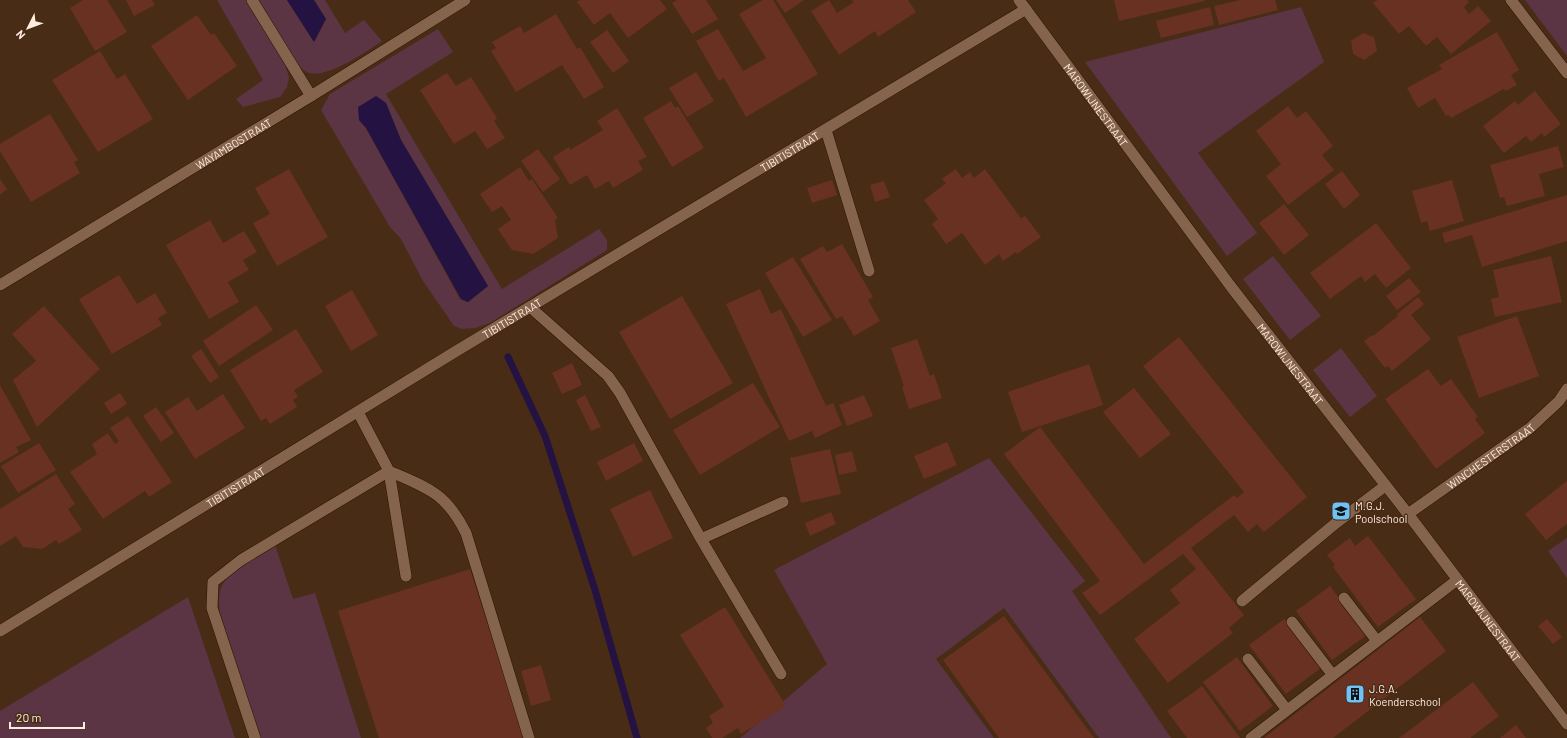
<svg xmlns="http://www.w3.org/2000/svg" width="1567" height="738" viewBox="0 0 1567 738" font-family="Barlow,sans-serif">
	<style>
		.green { fill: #5b3543; fill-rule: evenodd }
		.water { fill: #241342 }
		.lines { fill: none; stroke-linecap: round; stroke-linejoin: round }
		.stream { stroke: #241342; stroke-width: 7 }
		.building { fill: #693122 }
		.service-casing { stroke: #2e1300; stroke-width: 12 }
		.minor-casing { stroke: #2e1300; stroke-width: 12 }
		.service { stroke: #85644d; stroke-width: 11 }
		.minor { stroke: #85644d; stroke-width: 11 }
		.labels { text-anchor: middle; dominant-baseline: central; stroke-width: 3; stroke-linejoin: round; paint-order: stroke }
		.street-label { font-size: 11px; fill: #ffecdf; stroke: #492c16 }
		.poi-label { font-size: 11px; fill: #ffecdf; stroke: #492c16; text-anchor: start }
	</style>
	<rect width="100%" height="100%" fill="#492c16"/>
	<path class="green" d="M217,0H246L285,65L289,77L287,87L280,97L243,107L236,99L263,80Z
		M258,0H287L314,42L326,19L314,0H325L345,33L364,20L382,41C367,51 322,83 305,71C292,63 268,15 258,0Z
		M1525,0H1567V56Z
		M1301,7L1324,62L1198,153L1257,233L1227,256L1085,62Z
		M438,29L453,52L386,94L502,289L599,229L607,240V250L490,323L475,328L462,329L454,326L423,281L401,239L390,227L321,110L330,94ZM376,96L386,103L401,140L488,286L468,302L460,299L366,128L359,120Z
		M1273,256L1321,316L1290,340L1243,279Z
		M1341,348L1377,396L1350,417L1313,370Z
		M989,458L1085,581L1072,591L1171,738H1099L1004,608L936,659L994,738H740L827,664L774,570Z
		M1567,538V578L1548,551Z
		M275,545L293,599L315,593L361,738H261L220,613C219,605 218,597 221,588C228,569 258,556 275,545Z
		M188,597L235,738H0V711Z"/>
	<path class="water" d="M287,0H314L326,19L314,42Z
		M376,96L386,103L401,140L488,286L468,302L461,299L366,128L359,120L358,107Z"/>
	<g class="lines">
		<path class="stream" d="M508,357L545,436L595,590L637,738"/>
	</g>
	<path class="building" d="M83,0H107L127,32L95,51L70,8Z
		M126,0H152L155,5L134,16Z
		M580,0H660L667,9L628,38L610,13L594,25L577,2Z
		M677,0H706L718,19L692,34L672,3Z
		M763,0H773L818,74L746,117L724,78L719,81L696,41L718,29L743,71L766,58L739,14Z
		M776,0H804L785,13Z
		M829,0L837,13L854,2L852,0H908L916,12L878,37L875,31L839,55L811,11Z
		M1114,0H1205V1L1119,21Z
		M1240,0H1275L1278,10L1219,25L1214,6Z
		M1377,0H1467L1469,2L1464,7L1469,14L1478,6L1491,21L1451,54L1437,37L1426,46L1409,26L1399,34L1373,3Z
		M1210,7L1214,25L1161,38L1156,21Z
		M556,14L577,49L580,47L604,87L584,99L562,65L516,92L491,51L496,48L492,42L520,26L524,33Z
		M197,15L211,35L214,33L237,66L188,100L151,46Z
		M607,30L629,61L613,73L590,42Z
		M1497,32L1519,70L1511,75L1517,85L1505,91L1504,89L1451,118L1449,115L1446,116L1435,98L1418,108L1407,88L1442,69L1439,65Z
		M1363,33L1374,37L1377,51L1364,60L1353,54L1351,41Z
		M100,51L117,79L125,74L153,119L98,152L52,80Z
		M696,72L714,101L687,117L669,88Z
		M447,73L456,86L471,77L497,118L494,121L505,138L487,149L475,131L454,144L420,90Z
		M1535,91L1561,124L1544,137L1542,133L1531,142L1526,136L1504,153L1483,126L1515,101L1518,105Z
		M671,101L675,108L678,106L704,148L672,167L643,118Z
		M1288,106L1297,118L1306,111L1333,146L1322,155L1334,170L1288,205L1266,176L1281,164L1256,131Z
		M617,108L647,157L638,161L643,170L613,188L609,181L595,189L587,175L570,185L553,157L569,147L570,150L603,130L597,121Z
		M50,114L78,160L74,162L80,173L31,202L0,151V144Z
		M1558,146L1564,167L1539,174L1545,196L1507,206L1504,197L1500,198L1490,165Z
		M538,149L560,179L543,192L521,161Z
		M520,167L529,181L532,179L558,218L555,220L558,238L533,254L512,250L498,229L511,220L502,206L492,212L480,194Z
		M289,169L328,237L277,266L253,223L270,214L255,188Z
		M956,169L962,178L970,172L974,178L985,169L1021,218L1025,216L1041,237L1017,254L1016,252L1003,261L999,254L985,265L962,233L946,244L932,224L938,219L924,200L946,183L942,179Z
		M1342,171L1360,195L1344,209L1325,184Z
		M0,179L7,189L0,195Z
		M832,180L837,195L812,203L807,188Z
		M1452,180L1464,221L1430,231L1427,221L1421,223L1412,191Z
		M884,181L890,197L875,202L870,185Z
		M1567,195V241L1482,267L1472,235L1445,243L1442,233Z
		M1284,204L1309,235L1284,255L1259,223Z
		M210,220L223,243L244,231L257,252L243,260L249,270L228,282L239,302L209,319L166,245Z
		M1376,223L1411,268L1386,288L1375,274L1365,282L1361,276L1330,299L1310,273Z
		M842,244L873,297L868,300L880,321L854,336L842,316L836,319L800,259L823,246L827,252Z
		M1551,256L1562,302L1495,317L1491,299L1499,297L1493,270Z
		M793,257L832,320L803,337L765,273Z
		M119,275L137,304L155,293L167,313L158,318L162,325L112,354L79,299Z
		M1409,278L1421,292L1397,310L1386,296Z
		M760,289L771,314L781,309L826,406L833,403L842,425L815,438L812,431L789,441L726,304Z
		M352,290L378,335L351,351L325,306Z
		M682,296L733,383L670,419L619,332Z
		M1418,297L1424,304L1411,315L1431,339L1392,371L1388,366L1385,368L1364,341L1372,335L1373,336L1398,316L1397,314Z
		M256,305L273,330L219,366L203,341Z
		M44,306L100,369L37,427L13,380L36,361L12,334Z
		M1517,316L1539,376L1479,398L1457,337Z
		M296,329L323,372L294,390L298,397L293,400L297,407L270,424L266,418L261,421L230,370Z
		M1179,337L1307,497L1264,532L1257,524L1248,532L1234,515L1191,548L1244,615L1229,628L1233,633L1168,683L1134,639L1180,603L1170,590L1196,569L1183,554L1100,615L1082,593L1100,581L1004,454L1040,427L1144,564L1234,495L1237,498L1244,492L1143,366Z
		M917,339L930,376L934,374L942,398L909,409L902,387L904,386L891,348Z
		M201,349L219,377L210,383L191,356Z
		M572,363L582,385L562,394L552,373Z
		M1089,364L1103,405L1022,432L1008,392Z
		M1428,369L1441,386L1451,379L1478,417L1475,419L1485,433L1436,469L1385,399Z
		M753,383L780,427L700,475L673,430Z
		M0,385L31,440L16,447L19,452L0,463Z
		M1134,388L1171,434L1140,458L1103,412Z
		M120,393L127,404L111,414L104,403Z
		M223,394L245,428L195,459L165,412L188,397L197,411Z
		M585,395L601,427L591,431L576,400Z
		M864,395L873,416L847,426L839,405Z
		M156,407L174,433L161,442L143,416Z
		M128,416L172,482L149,497L145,491L103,519L70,472L97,454L92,444L108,433L115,444L119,441L110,428Z
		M947,442L957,465L924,479L914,456Z
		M39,443L56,470L18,493L1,466Z
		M634,443L643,461L606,481L597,462Z
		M830,449L841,494L801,503L790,458Z
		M852,451L857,471L839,475L835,455Z
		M56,474L75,504L68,509L82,530L59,544L56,540L42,549L23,547L16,536L0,546V509Z
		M1567,481V524L1546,540L1525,514Z
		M650,490L673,538L633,557L610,509Z
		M831,512L836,524L810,536L805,523Z
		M1368,536L1416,599L1378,627L1333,567L1335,565L1327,555L1350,538L1355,546Z
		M470,569L524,738H379L338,611Z
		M1330,586L1367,635L1332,660L1296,611Z
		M725,607L786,706L741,734L738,728L722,738H712L706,728L713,723L709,716L724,706L680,635Z
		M1004,616L1094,738H999L943,660Z
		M1420,617L1446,651L1333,738H1264Z
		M1284,619L1321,668L1286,694L1249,645Z
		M1547,619L1562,637L1553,644L1538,626Z
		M1237,657L1273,706L1240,731L1203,682Z
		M541,665L551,700L531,706L521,671Z
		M1473,682L1499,716L1470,738H1399Z
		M1202,686L1240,738H1187L1167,711Z
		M1516,725L1526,738H1500Z"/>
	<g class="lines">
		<defs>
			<path id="service" d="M826,130L869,271
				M530,307L608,376L620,393L701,539L781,674
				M358,412L389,471L406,576
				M701,539L783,502
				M1344,598L1377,641
				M1242,601L1336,523L1385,486
				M1292,622L1332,674
				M1248,659L1287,710
				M255,738L212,608L213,582L241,560L389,471C428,488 446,493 466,533L529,738
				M1251,738L1457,580"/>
			<g id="minor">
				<path d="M252,0L311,96"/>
				<path id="s1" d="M1019,0L1232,288L1408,514L1567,724"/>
				<path d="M1511,0L1567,73"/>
				<path id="s2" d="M0,285L311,96L465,0"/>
				<path id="s3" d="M1408,514L1530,428L1559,401L1567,389"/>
				<path id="s4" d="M0,631L458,350L1026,9"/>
			</g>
		</defs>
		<use href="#service" class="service-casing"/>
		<use href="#minor" class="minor-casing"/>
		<use href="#service" class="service"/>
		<use href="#minor" class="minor"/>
	</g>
	<defs>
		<symbol id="school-square" viewBox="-11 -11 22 22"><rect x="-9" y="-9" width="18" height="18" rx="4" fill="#6ec2f4" stroke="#492c16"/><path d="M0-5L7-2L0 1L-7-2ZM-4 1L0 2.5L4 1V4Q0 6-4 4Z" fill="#111"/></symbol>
		<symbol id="building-square" viewBox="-11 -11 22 22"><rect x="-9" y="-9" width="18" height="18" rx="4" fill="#6ec2f4" stroke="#492c16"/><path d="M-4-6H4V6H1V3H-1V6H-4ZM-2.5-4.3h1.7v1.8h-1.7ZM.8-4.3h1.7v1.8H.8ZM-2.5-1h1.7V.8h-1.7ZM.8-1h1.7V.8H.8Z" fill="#111"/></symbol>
	</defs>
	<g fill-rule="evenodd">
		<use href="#school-square" x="1330" y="500" width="22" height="22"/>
		<use href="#building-square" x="1344" y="683" width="22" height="22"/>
	</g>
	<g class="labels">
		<g class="street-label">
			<text stroke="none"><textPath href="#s1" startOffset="130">MAROWIJNESTRAAT</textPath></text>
			<text stroke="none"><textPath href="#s2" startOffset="273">WAYAMBOSTRAAT</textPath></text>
			<text stroke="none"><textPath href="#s4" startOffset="924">TIBITISTRAAT</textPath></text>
			<text stroke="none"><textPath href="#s4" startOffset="600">TIBITISTRAAT</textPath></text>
			<text stroke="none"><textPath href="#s1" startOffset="454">MAROWIJNESTRAAT</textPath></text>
			<text stroke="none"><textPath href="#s3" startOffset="101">WINCHESTERSTRAAT</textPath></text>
			<text stroke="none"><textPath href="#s4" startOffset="276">TIBITISTRAAT</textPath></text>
			<text stroke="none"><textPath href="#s1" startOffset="778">MAROWIJNESTRAAT</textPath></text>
		</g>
		<g class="poi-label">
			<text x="1355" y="505">M.G.J.<tspan x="1355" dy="13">Poolschool</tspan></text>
			<text x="1369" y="688">J.G.A.<tspan x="1369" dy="13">Koenderschool</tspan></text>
		</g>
	</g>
	<g transform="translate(28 28) rotate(228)" stroke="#492c16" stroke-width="3" paint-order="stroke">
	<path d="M0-3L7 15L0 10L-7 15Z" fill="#ffecdf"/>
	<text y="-6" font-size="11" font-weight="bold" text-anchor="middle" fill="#ffecdf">N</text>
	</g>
	<path d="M10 722v6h74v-6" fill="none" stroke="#ffecdf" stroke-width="2"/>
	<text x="16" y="722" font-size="12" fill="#ffecdf" stroke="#492c16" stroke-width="3" paint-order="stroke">20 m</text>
</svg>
